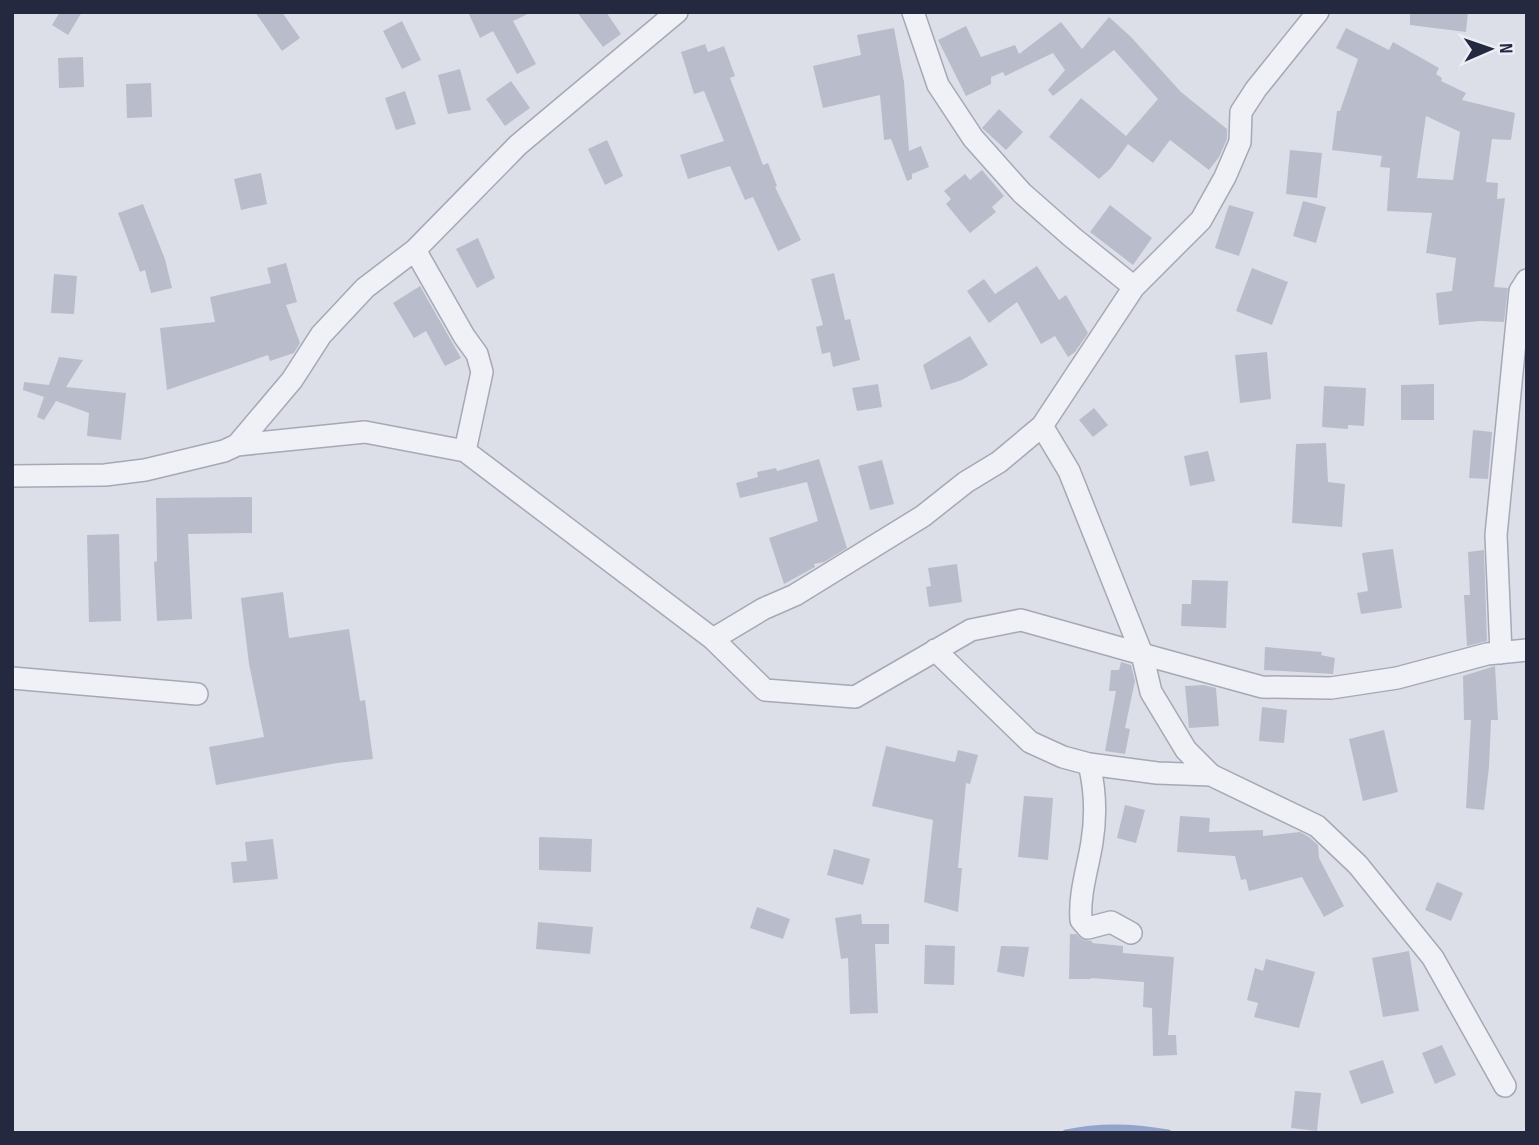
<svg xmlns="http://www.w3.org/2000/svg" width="1539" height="1145" viewBox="0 0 1539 1145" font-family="'Sofia Sans Condensed',sans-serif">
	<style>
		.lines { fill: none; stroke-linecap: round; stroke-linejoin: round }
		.stream { stroke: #93a4cc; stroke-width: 7 }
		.building { fill: #b9bdcb; fill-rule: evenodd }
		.street-casing { stroke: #a5a8b6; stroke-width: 24 }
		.street { stroke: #f0f1f6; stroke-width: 21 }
	</style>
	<rect width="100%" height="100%" fill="#dcdfe8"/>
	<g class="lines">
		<path class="stream" d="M1066,1133C1098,1126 1135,1127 1168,1133"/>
	</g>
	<path class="building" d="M60,12H82L68,35L52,25Z
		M255,12H282L300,38L282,51Z
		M468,12H532L513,21L536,64L517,74L493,31L480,38Z
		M577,12H606L621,34L603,47Z
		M1410,12H1468L1466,32L1410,25Z
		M1109,17L1131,37L1181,92L1227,129V139L1219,157L1209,170L1170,140L1153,163L1128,144L1111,168L1099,179L1049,137L1081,98L1126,136L1158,99L1114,50L1053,96L1048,90L1065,70L1053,53L1005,76L1003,72L991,77V84L966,96L938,40L966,26L981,57L1015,45L1019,54L1061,22L1082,49Z
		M402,21L421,60L402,69L383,31Z
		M894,28L904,82L909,151L921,146L929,167L912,174V179L907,181L891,139L884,140L880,95L823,108L813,66L861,55L857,35Z
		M1346,28L1389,50L1393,42L1439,68L1436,74L1442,78L1441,81L1466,93L1462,100L1515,113L1511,140L1492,139L1486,182L1498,183L1497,199L1505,198L1494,287L1508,288L1504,322L1480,321L1439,325L1436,293L1452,291L1456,258L1426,253L1432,213L1387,211L1390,168L1380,167L1382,156L1332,150L1337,111H1340L1358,59L1336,48ZM1426,116L1460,132L1453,180L1417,178Z
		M705,44L708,52L724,46L735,76L730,78L763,165L768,163L777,186L775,187L801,240L778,251L753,197L745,200L730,166L688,179L680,155L724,141L704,91L694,94L681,52Z
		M83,57L84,87L59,88L58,58Z
		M460,69L471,110L448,114L438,75Z
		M511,81L530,108L505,126L486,99Z
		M151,83L152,117L127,118L126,84Z
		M405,91L416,124L396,130L385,98Z
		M999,109L1023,132L1006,150L982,128Z
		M607,140L623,176L605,185L588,149Z
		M1290,150L1322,153L1317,198L1286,194Z
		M982,170L1004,196L992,207L996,212L970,233L946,204L951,199L944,191L965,174L970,180Z
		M261,173L267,204L241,210L234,179Z
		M1303,201L1326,207L1316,243L1293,236Z
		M143,204L165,259L172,288L151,293L145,270L140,272L118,213Z
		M1110,205L1152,238L1133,265L1090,232Z
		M1229,205L1254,212L1239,256L1215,248Z
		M478,238L495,278L477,288L456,249Z
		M286,263L297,302L286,305L300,343L294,353L270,361L268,355L167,390L160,328L215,322L210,297L271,283L267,268Z
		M1037,266L1059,300L1066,295L1088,333L1075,352L1068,357L1055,336L1041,344L1017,302L989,323L967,291L984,279L995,294Z
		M1252,268L1288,282L1272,325L1236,311Z
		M834,273L845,320L850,319L860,360L833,367L830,352L822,354L816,327L823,325L811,279Z
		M54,274L77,276L74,314L51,313Z
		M420,286L461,358L445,366L426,331L414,338L393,303Z
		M970,336L988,365L962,380L931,390L923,365Z
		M1267,352L1271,399L1240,403L1235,355Z
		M59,357L83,360L66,387L126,393L121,440L87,436L89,413L56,401L44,420L37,417L44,397L23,390L24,382L49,385Z
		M878,384L882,407L857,411L852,388Z
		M1434,384V420H1401V385Z
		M1324,386L1366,388L1364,426L1348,425V429L1322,427Z
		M1094,408L1108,425L1093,437L1079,420Z
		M1473,430L1492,432L1488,479L1469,478Z
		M1326,443L1328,482L1345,484L1342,527L1292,523L1296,444Z
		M1208,451L1215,481L1190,486L1184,456Z
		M819,459L847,548L824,562L814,564L815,567L784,584L769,538L818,521L807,482L740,498L736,483L758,477L757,472L776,468L777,471Z
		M882,460L894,504L870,510L858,466Z
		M252,497V533L188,534L192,619L157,621L154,562L157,561L156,498Z
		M119,534L121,621L89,622L87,535Z
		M1393,549L1402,608L1361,614L1357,593L1368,591L1362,553Z
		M1484,550L1487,641L1467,646L1464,595H1470L1468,552Z
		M957,564L962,602L929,607L926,587L931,586L928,568Z
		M1192,580L1228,581L1226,628L1181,626L1182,604H1191Z
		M283,592L289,638L349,629L360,701L365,700L373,759L337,763L216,785L209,747L264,737L249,664L241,598Z
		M1265,647L1322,652L1321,655L1335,658L1333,674L1264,670Z
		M1121,662L1131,665L1135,681L1125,728L1130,729L1125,754L1105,751L1116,691H1109L1111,670H1119Z
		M1495,666L1498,720H1491L1489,767L1484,810L1466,808L1471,720H1464L1463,676Z
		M1204,685L1216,688L1219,726L1189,728L1185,686Z
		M1262,707L1287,710L1284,743L1259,741Z
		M1384,730L1398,792L1363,801L1349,739Z
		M886,746L955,762L958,750L978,755L970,784L966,783L958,868H962L958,912L924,902L933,820L872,806Z
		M1024,796L1053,798L1048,860L1018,857Z
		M1125,805L1145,810L1136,843L1117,838Z
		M1180,816L1210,818L1209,832L1263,830V836L1300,832L1309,837L1318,845L1319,858L1344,906L1324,917L1302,877L1249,891L1246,879L1241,880L1235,856L1177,852Z
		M539,837L592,839L591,872L539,870Z
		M273,839L278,879L233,883L231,862L247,861L245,842Z
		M834,849L870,859L863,885L827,875Z
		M1437,882L1463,893L1451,921L1425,910Z
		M757,907L790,919L783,939L750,928Z
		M861,914L862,924H889V944H875L878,1013L850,1014L848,958L841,959L835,918Z
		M538,922L593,927L590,954L536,949Z
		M1070,934H1076L1083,940L1092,941V943L1123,946V953L1174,957L1168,1035H1176L1177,1055L1153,1056L1152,1008L1143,1007L1144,982L1091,978V979H1069Z
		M925,945L955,946L954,985L924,984Z
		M1001,946L1029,947L1024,977L997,972Z
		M1409,951L1419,1011L1383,1017L1372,958Z
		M1266,959L1315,972L1299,1028L1254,1017L1258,1003L1247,1000L1255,968L1263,971Z
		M1442,1045L1456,1075L1435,1084L1422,1053Z
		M1383,1060L1394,1093L1361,1104L1349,1071Z
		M1295,1091L1321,1093L1317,1131L1291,1128Z"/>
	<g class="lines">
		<defs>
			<path id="street" d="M913,12L938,85L973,138L1022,193L1072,237L1134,287
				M415,250L464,336L477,354L482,372L465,451
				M1042,426L1069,471L1142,654L1262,687L1331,688L1397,678L1487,654L1527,650
				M237,445L365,432L465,451L713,639L765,690L855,697L971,630L1021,620L1142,654L1151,692L1186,750L1211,775L1317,826L1358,865L1433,958L1505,1086
				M12,476L105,475L145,470L224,451L237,445L292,380L321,335L365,288L415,250L518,145L677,12
				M713,639L763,609L795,595L923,516L966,482L999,462L1042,426L1134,287L1201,220L1225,177L1240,142L1241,112L1256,89L1318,12
				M935,650L1030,742L1063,757L1089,764C1095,788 1096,817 1092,842C1088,868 1079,893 1081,920L1088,928L1111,922L1131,933
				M1501,653L1496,535L1520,291L1527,280
				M12,678L197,694
				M1089,764L1157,773L1211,775"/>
		</defs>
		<use href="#street" class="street-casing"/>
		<use href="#street" class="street"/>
	</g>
	<rect width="1539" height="1145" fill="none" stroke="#252940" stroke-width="28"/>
	<g transform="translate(1490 49) rotate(88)" stroke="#eceef6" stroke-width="5" paint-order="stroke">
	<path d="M0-5L12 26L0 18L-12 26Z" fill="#252940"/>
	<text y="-10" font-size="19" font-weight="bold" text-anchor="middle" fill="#252940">N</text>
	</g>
</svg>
